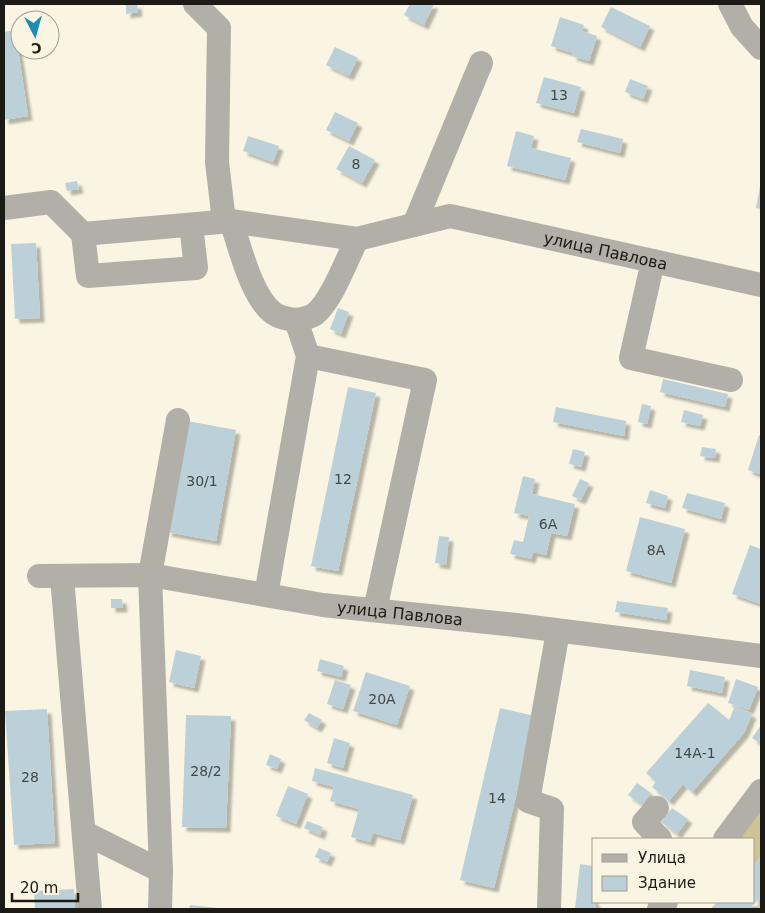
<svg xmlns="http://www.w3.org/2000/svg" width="765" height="913" viewBox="0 0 765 913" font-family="'DejaVu Sans',sans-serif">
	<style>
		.green { fill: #cfc294 }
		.building { fill: #bcd0d9; filter: url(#shadow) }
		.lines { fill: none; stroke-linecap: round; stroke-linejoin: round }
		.minor { stroke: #b1afa7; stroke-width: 24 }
		.labels { text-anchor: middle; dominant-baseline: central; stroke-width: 4; stroke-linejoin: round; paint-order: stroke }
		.number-label { font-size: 14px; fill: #444845 }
		.street-label { font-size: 16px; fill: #1c1a14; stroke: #faf5e2 }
	</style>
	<defs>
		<filter id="shadow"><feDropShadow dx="4.5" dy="4.5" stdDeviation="1" flood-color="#0004"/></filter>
	</defs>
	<rect width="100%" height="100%" fill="#faf5e2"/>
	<path class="green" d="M761,796V857L754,865V839H734Z"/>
	<path class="building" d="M137,4L138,12L126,14V5Z
		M410,4H434L424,25L404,15Z
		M611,7L650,26L640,47L601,27Z
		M560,17L584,25L582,31L597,36L589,61L572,56L573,53L551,46Z
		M15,30L28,116L4,120V32Z
		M335,47L358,58L349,76L326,65Z
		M544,77L581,87L574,113L536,103Z
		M630,79L648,86L643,99L625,92Z
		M335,112L358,123L349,141L326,130Z
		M581,129L623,139L620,153L577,142Z
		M516,131L534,136L531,148L571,158L565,180L507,166Z
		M248,136L279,146L273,162L243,151Z
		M349,146L375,160L362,183L336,169Z
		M77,181L79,189L67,191L65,183Z
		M760,186H761V209L756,208Z
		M36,243L40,318L15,319L11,244Z
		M338,308L349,312L341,334L330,329Z
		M663,379L728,394L725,407L660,392Z
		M348,387L376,393L338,571L311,566Z
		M642,404L651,406L647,424L638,422Z
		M556,407L626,421L624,436L553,422Z
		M684,410L703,415L700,426L681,422Z
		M187,421L236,430L216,541L167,532Z
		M759,435L761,436V468L759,474L748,470Z
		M702,447L716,449L715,458L700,456Z
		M573,449L585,452L581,467L569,464Z
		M523,476L535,479L532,494L575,504L567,536L551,533L546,555L533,552L531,559L510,554L514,540L523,542L529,516L514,513Z
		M580,479L589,483L581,500L572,496Z
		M650,490L668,496L665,508L646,503Z
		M687,493L725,503L721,519L682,508Z
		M640,517L685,529L671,583L626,571Z
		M439,536L449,537L446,565L435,563Z
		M750,545L761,549V604L732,594Z
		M111,599H122L123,608H111Z
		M617,601L668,608L666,620L615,612Z
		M176,650L201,656L194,688L169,682Z
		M320,659L344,666L341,677L317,671Z
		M690,670L725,677L722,693L687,686Z
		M366,672L410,686L397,725L353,711Z
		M736,679L758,687L749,710L728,703Z
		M335,680L351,685L343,709L327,704Z
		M708,703L729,720L735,706L752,714L744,733L692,792L683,784L669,801L652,787L656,782L646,773Z
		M500,708L535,716L494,888L460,880Z
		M47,709L55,843L14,845L5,711Z
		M309,713L322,720L317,728L304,720Z
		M186,715L231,716L226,828L182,827Z
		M761,725V744L752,738Z
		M334,738L350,743L343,768L327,763Z
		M270,754L281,759L277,769L266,765Z
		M315,768L413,795L400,840L373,833L370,842L351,837L359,809L330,801L334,787L312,781Z
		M637,783L651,793L642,805L628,795Z
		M288,786L308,794L296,824L276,816Z
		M672,808L688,819L677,834L661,822Z
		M307,821L323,827L320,835L304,828Z
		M319,848L331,853L327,862L315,857Z
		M761,857V897L749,909H710L718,902H754V865Z
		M580,864L594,866V902H596L595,909H575Z
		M74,889L75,909H35L34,891Z
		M190,905L218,908V909H189Z"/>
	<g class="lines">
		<g class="minor">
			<path d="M195,4L219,28L217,162L224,221"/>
			<path d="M730,4L742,27L761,48"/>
			<path d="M4,208L51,202L83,234"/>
			<path d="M231,221C240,247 251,296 273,313C280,318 288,319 296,320"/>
			<path id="s1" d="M191,225L196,268L88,276L83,234L231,221L357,239L450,216L761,285"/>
			<path d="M414,225L481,63"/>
			<path d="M653,261L631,358L731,380"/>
			<path d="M308,356L425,380L375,610"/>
			<path id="s2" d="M39,576L150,575L323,605L516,625L761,656"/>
			<path d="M62,577L90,909"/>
			<path d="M266,595L308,356L296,320C302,319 309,318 315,314C332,300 347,259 357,239"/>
			<path d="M657,808L644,822L660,839"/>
			<path d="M85,833L161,871"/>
			<path d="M725,839L761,791"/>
			<path d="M160,909L161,871L150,575L178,420"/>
			<path d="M549,909L552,809L528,801L558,631"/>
			<path d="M659,909L666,902"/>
		</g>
	</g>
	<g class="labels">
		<g class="number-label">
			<text x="559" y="95">13</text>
			<text x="356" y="164">8</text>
			<text x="343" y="479">12</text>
			<text x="202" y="481">30/1</text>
			<text x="548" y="524">6А</text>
			<text x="656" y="550">8А</text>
			<text x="382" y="699">20А</text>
			<text x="695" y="753">14А-1</text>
			<text x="206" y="771">28/2</text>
			<text x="30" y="777">28</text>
			<text x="497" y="798">14</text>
		</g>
		<g class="street-label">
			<text stroke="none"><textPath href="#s1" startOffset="725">улица Павлова</textPath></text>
			<text stroke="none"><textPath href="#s2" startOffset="364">улица Павлова</textPath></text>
		</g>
	</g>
	<rect width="765" height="913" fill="none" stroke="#1c1a14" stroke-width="10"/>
	<rect x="592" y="838" width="162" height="65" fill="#faf5e2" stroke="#a19d90"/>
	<rect x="602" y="854" width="25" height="8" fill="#b1afa7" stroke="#a19d90"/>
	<text x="638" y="863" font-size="15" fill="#1c1a14">Улица</text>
	<rect x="602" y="876" width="25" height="15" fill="#bcd0d9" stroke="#a19d90"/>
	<text x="638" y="888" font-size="15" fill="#1c1a14">Здание</text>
	<g transform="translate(35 35) rotate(174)"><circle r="24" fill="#faf5e2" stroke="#a19d90"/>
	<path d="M0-4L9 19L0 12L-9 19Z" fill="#1d8cb1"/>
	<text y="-8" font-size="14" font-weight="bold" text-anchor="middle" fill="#1c1a14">С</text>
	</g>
	<path d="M12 893v8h66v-8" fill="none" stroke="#1c1a14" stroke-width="2.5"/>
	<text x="20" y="893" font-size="15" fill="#1c1a14" stroke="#faf5e2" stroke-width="4" paint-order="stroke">20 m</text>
</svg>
